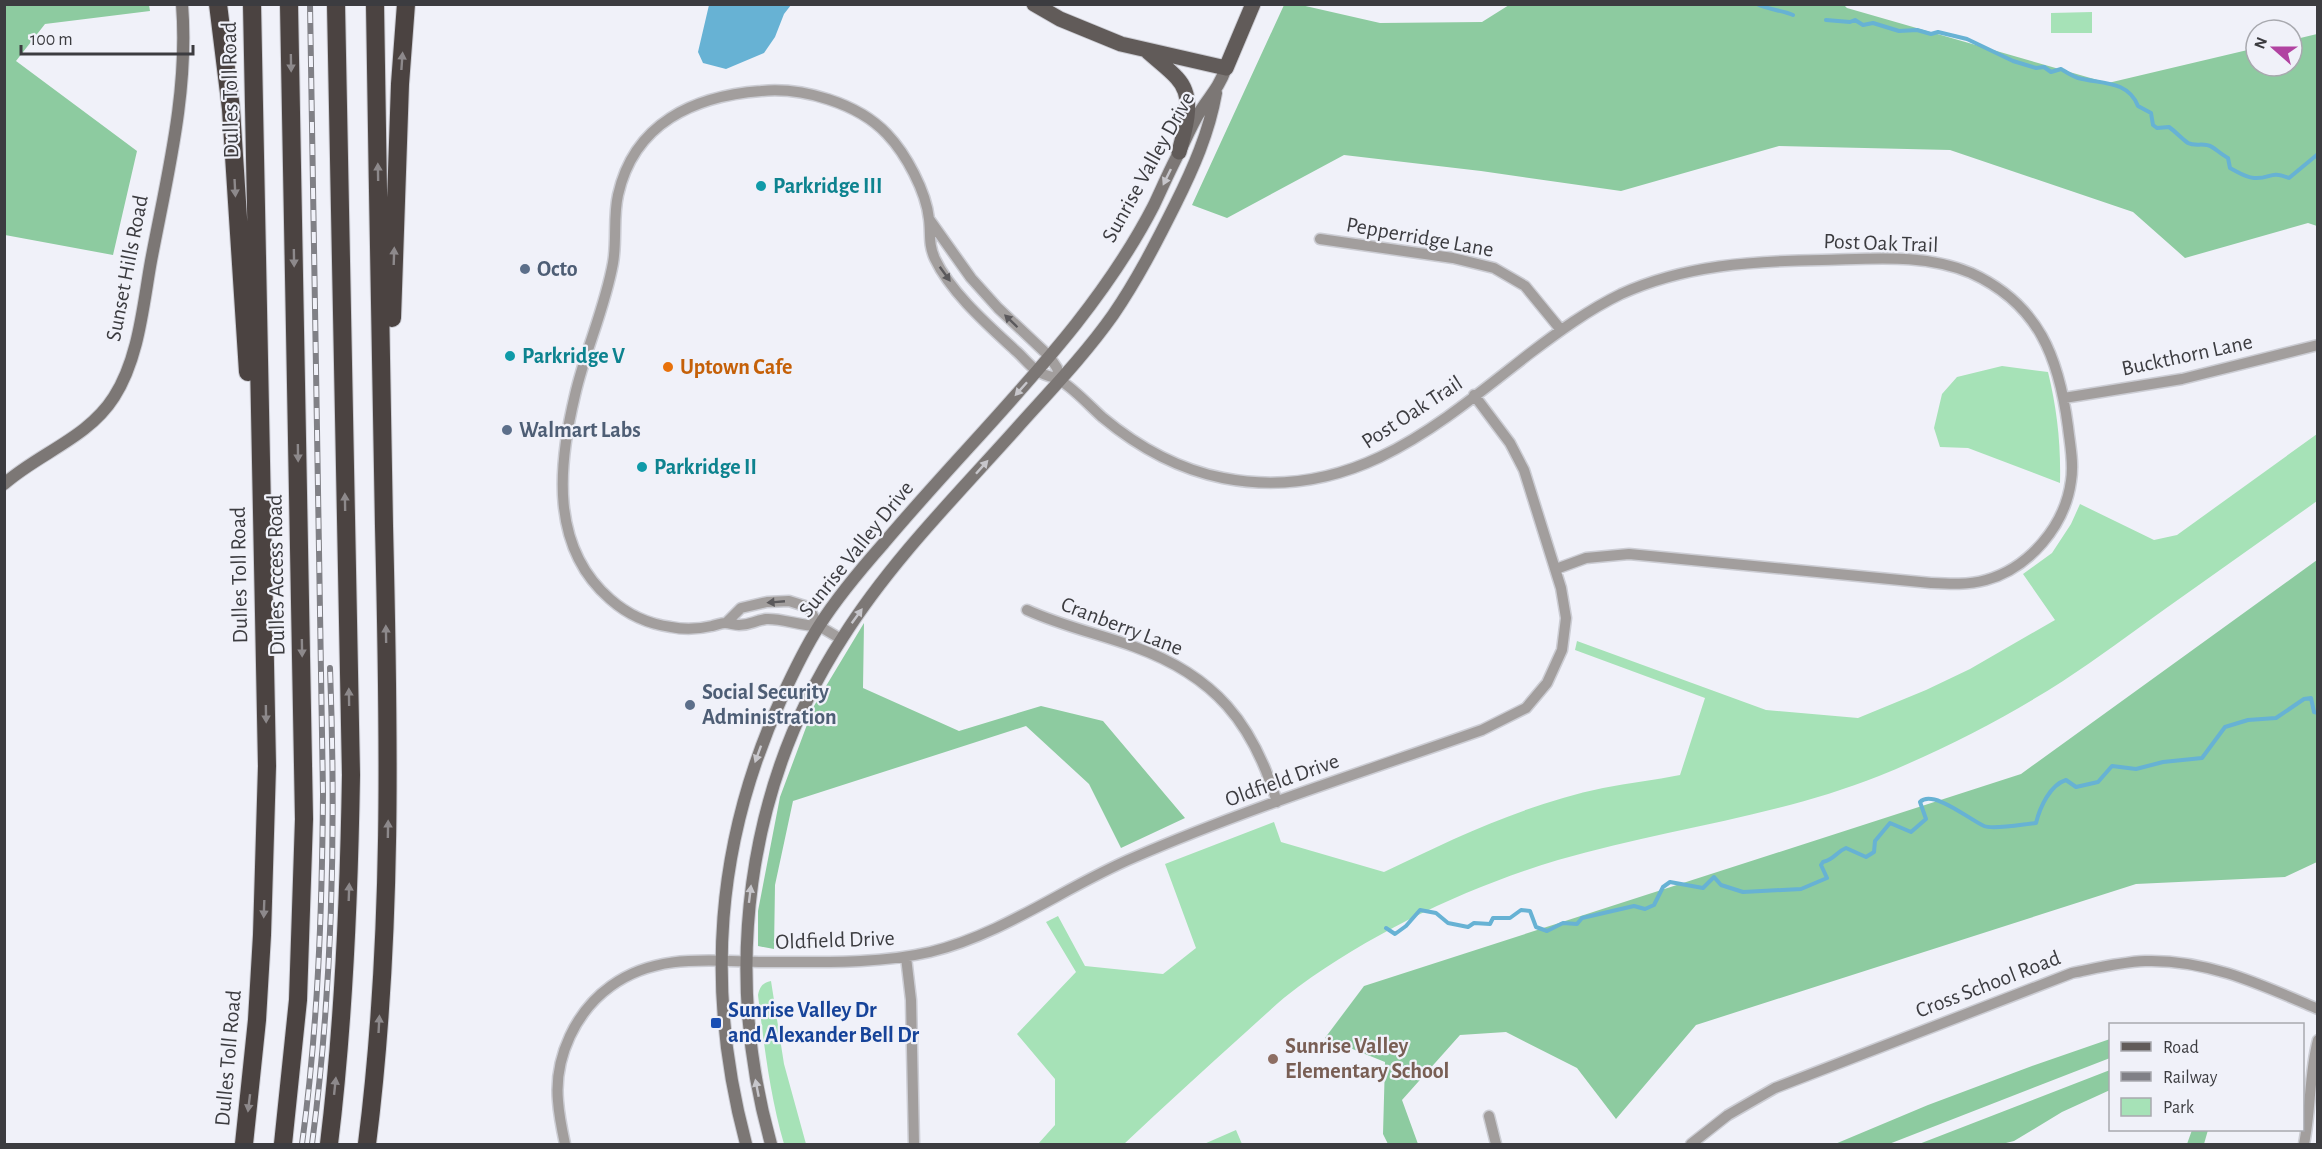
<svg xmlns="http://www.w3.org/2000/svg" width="2322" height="1149" viewBox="0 0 2322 1149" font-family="'Alegreya Sans',sans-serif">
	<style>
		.green { fill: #a6e2b7 }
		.forest { fill: #8dcba0 }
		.water { fill: #67b2d4 }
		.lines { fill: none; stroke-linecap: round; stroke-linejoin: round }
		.stream { stroke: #67b2d4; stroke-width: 4 }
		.minor-casing { stroke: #cccdd4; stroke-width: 13 }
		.secondary-casing { stroke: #cccdd4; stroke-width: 14 }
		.primary-casing { stroke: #cccdd4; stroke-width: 17 }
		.motorway-casing { stroke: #cccdd4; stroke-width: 20 }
		.minor { stroke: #a29e9d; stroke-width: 10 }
		.secondary { stroke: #7c7775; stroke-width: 12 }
		.primary { stroke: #615b59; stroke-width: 15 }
		.motorway { stroke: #4b4341; stroke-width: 18 }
		.rail-casing { stroke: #808086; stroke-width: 6 }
		.rail { stroke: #f0f1f9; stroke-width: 4; stroke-dasharray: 11; stroke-linecap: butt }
		.oneway { fill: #8d898b }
		.oneway2 { fill: #c7c6cb }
		.oneway3 { fill: #5b595c }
		.culture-dot { fill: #0f9aa8; stroke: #f0f1f9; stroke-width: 2 }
		.service-dot { fill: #5c6f8a; stroke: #f0f1f9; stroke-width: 2 }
		.food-dot { fill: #e8710a; stroke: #f0f1f9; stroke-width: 2 }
		.transit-dot { fill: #1a4fb4; stroke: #f0f1f9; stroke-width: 2 }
		.education-dot { fill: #8d6e63; stroke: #f0f1f9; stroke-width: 2 }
		.labels { text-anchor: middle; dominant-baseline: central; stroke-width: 4.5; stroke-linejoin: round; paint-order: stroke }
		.street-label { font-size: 22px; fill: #3c3c40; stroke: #f0f1f9 }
		.culture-label { font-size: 22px; font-weight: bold; fill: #0d838f; stroke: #f0f1f9; text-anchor: start }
		.service-label { font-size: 22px; font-weight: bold; fill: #4e5e75; stroke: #f0f1f9; text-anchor: start }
		.food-label { font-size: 22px; font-weight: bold; fill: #c56008; stroke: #f0f1f9; text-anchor: start }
		.transit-label { font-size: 22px; font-weight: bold; fill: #164399; stroke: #f0f1f9; text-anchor: start }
		.education-label { font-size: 22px; font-weight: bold; fill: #785e54; stroke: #f0f1f9; text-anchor: start }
	</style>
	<rect width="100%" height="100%" fill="#f0f1f9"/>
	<path class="green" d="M2092,12V33H2051V13Z
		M2002,366L2048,372C2057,409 2061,444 2060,483L1968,448L1940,447L1934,428L1942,394L1957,377Z
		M2317,434V501C2267,537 2216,573 2165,609C2131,633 2098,658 2063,681C2005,718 1943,750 1879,776C1776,817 1665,829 1558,860C1466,888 1377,930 1298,987C1280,1000 1263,1017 1246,1032C1205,1069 1164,1106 1124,1144H1038L1055,1125V1079L1017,1034L1076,972L1046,922L1058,916L1085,966L1163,974L1196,948L1165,864L1274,822L1281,842L1384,872C1454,838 1526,804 1603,788C1629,783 1655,780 1680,775L1705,698L1575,650L1577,641L1766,710L1858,718L1926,690L1970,669L2055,620L2023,574L2052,553L2071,524L2080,504L2154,540L2177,535Z
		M771,981L784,1064L806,1144H784C770,1095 764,1045 758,995C760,986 763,983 771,981Z
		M1236,1130L1242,1144H1204Z"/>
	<path class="forest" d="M4,5H149L150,11L45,24L16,61L137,151L113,255L5,235Z
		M1509,5H1844L1847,8L2108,83L2256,48V66H2292V40L2317,34V226L2308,223L2185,258L2133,212L1950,150L1779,146L1621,191L1481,171L1344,155L1227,218L1192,205L1284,5H1301L1380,23L1482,22Z
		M2317,560V862L2285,877L2136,884L1696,1025L1616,1119L1577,1068L1506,1032L1460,1035L1402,1100L1418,1144H1388L1383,1134L1385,1062L1325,1038L1364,986L2021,774Z
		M864,623L863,688L959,731L1041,706L1103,721L1185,818L1121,848L1089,784L1026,726L793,801L775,885L774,949L758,946V911L780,797L814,706Z
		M2110,1039V1058L1889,1144H1835L1928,1105L2032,1066Z
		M2110,1070V1090L2062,1112L2014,1141L2002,1144H1919Z
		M2192,1130H2208L2204,1144H2187Z"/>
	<path class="water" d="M709,5V4L791,5L784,14L775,37L764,53L726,69L703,63L698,52Z"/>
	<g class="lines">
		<path class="stream" d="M1726,4H1736
			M1757,4C1769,10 1781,10 1793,15
			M1826,20L1850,22L1855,20L1863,25L1873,23L1899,31L1917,30L1931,34L1938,32L1967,39L2013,61L2036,68L2044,67L2051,72L2061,69C2066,72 2072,76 2078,78C2101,84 2128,80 2138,106L2151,113L2153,125L2157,128L2169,127C2176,132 2182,139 2188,143C2196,147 2204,142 2212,147C2217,150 2222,155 2228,158L2230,168C2238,172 2245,177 2254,178C2272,179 2269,170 2289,178L2318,154
			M1386,928L1395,934L1406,926L1420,910L1436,913L1448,923L1468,927L1474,923L1490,924L1493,918H1510L1521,910L1530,911L1536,927L1547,931L1563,923L1577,924L1582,918L1634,906L1645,909L1654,905L1663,887L1670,882L1703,888L1714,877L1721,885L1743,892L1801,889L1827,878L1821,865L1823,862C1835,859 1836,852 1846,848L1866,857L1874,852L1875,841L1890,823L1911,832L1926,819L1920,802C1933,789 1970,820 1984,826C1993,830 2024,824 2036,823C2040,807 2050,785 2066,780L2076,787L2098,782L2112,766L2136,769L2163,762L2202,758L2225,727L2248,720L2276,718L2304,699L2311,698L2314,712L2318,713"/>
		<defs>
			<path id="minor" d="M929,219L971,278L998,308L1049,356L1057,368L1060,381
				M1320,239L1453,258L1494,268L1525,286L1561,330
				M2064,398L2182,379L2318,345
				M1027,610C1062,626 1099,634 1135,647C1215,676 1253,723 1277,802
				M727,622L741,608L767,602L789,601L808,607L819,626L841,639
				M819,626C800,626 782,618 766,619C753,621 751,625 739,625C734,625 730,623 725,623C721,623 717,625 712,626C699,629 685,630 671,627C648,624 627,614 610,599C550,547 558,466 575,395C585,351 605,308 613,263C617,241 613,217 618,195C634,123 694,96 761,91C802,87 858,103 887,134C906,154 926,191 929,219C931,234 928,244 935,259C951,293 989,326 1016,351C1023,357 1029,365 1036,370C1043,376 1053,376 1061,381C1073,388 1091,407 1102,417C1138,447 1177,469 1223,478C1350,503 1436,427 1529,354C1558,332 1588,310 1621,294C1685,265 1752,261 1822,260C1871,259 1924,253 1971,273C2039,304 2059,358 2068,427C2070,445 2074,463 2071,481C2065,526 2029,568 1986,580C1968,585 1950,584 1931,583L1629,554L1586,558L1556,569
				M906,957L911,1000L914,1144
				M1489,1116L1496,1144
				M565,1144C562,1130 559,1116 558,1101C554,1057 576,1011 611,986C659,951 716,962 771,962C824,962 878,964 930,952C1004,934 1066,886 1135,857C1248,808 1366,771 1482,730L1526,708L1547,683L1562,650L1566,618L1561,588L1524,470L1510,443L1474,395
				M1691,1144L1728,1115L1775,1088L2072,973C2097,968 2120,962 2145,961C2207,959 2262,985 2318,1009
				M2304,1144C2311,1110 2309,1074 2318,1040"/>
			<path id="secondary" d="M4,484C39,453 88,438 114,397C139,358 143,305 151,261C167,176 189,91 182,4
				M746,1144C705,990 715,843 782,697C793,673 805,648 819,626C838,596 861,569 884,543C946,469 1016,400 1076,324C1105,287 1133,246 1154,205C1163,186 1171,167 1181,149C1187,136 1193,122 1201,110C1212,93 1218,89 1226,68
				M771,1144C723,973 745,788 843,637C891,561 956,496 1016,429C1049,392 1084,356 1113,315C1137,280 1156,243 1175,205C1193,169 1209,133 1216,93"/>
			<path id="primary" d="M1034,4L1060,19L1121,44L1226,68L1253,4
				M1148,52C1158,61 1169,69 1177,78C1196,98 1185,129 1179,152"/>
			<path id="motorway" d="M218,4L231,109L248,372
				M392,318L400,84L406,4
				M244,1144L257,1020L262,935L267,766L252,4
				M283,1144L298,1000L304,819L289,4
				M329,1144C344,1022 349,899 351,775L336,4
				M367,1144C393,939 389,732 384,526C380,352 378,178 375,4"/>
		</defs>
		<use href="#minor" class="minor-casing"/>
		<use href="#secondary" class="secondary-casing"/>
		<use href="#primary" class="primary-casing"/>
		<use href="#motorway" class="motorway-casing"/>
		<use href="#minor" class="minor"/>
		<use href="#secondary" class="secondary"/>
		<use href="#primary" class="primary"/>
		<use href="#motorway" class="motorway"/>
		<defs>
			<path id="rail" d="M302,1144C318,1028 322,911 323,794L310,4
				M312,1144C333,987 336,827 330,668"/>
		</defs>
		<use href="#rail" class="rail-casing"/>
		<use href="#rail" class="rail"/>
	</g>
	<defs><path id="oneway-solid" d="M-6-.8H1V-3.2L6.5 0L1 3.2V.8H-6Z" transform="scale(1.5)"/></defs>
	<g class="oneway">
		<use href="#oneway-solid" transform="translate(402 61) rotate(-86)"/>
		<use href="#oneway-solid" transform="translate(291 63) rotate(89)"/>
		<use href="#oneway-solid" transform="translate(378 172) rotate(-91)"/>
		<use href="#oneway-solid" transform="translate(235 188) rotate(87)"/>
		<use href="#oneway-solid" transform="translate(394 256) rotate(-88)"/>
		<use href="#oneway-solid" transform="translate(294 258) rotate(89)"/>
		<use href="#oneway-solid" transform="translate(298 453) rotate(89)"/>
		<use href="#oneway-solid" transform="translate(345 502) rotate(-91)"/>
		<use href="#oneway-solid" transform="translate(386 634) rotate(-91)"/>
		<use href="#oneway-solid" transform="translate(302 648) rotate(89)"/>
		<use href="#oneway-solid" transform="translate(349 697) rotate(-91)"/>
		<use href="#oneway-solid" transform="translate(266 714) rotate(89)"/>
		<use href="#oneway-solid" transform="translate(388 829) rotate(-89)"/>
		<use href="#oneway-solid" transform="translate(349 892) rotate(-88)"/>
		<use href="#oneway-solid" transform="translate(264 909) rotate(92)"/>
		<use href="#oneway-solid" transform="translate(379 1024) rotate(-87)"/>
		<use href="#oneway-solid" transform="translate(335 1086) rotate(-84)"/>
		<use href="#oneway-solid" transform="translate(249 1103) rotate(97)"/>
	</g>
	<g class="oneway2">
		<use href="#oneway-solid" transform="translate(1167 177) rotate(116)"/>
		<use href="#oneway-solid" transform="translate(1021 389) rotate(132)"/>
		<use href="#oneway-solid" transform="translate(982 467) rotate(-48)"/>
		<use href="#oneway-solid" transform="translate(857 616) rotate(-54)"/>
		<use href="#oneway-solid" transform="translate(758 754) rotate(110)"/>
		<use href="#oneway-solid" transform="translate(750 894) rotate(-83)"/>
		<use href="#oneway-solid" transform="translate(757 1088) rotate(-101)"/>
	</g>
	<g class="oneway3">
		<use href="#oneway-solid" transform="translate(945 274) rotate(54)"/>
		<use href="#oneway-solid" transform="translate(1011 321) rotate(-136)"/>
		<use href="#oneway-solid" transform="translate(776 602) rotate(175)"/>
	</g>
	<g class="culture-dot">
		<circle cx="761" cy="186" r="6"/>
		<circle cx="510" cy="356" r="6"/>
		<circle cx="642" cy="467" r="6"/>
	</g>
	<g class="service-dot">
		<circle cx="525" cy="269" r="6"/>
		<circle cx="507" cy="430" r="6"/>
		<circle cx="690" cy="705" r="6"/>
	</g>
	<circle class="food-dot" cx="668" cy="367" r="6"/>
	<rect class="transit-dot" x="710" y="1017" width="12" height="12" rx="3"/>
	<circle class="education-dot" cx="1273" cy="1059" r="6"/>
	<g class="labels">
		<g class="street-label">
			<text transform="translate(230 90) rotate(-91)">Dulles Toll Road</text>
			<text transform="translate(1148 167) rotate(-61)">Sunrise Valley Drive</text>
			<text transform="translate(1420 237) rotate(10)">Pepperridge Lane</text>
			<text transform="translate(1881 243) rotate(2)">Post Oak Trail</text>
			<text transform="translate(127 268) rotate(-79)">Sunset Hills Road</text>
			<text transform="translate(2187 355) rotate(-12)">Buckthorn Lane</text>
			<text transform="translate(1412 412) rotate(-33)">Post Oak Trail</text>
			<text transform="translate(856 549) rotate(-51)">Sunrise Valley Drive</text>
			<text transform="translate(239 575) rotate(-91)">Dulles Toll Road</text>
			<text transform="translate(276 575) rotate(-91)">Dulles Access Road</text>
			<text transform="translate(1122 626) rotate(21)">Cranberry Lane</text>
			<text transform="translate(1282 780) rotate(-20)">Oldfield Drive</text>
			<text transform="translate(835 940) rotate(-2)">Oldfield Drive</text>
			<text transform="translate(1988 984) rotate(-21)">Cross School Road</text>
			<text transform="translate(228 1058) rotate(-85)">Dulles Toll Road</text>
		</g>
		<g class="culture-label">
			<text x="773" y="186">Parkridge III</text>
			<text x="522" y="356">Parkridge V</text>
			<text x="654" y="467">Parkridge II</text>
		</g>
		<g class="service-label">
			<text x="537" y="269">Octo</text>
			<text x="519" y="430">Walmart Labs</text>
			<text x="702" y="692">Social Security<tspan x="702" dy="25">Administration</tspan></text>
		</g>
		<g class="food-label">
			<text x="680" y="367">Uptown Cafe</text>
		</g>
		<g class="transit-label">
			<text x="728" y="1010">Sunrise Valley Dr<tspan x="728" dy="25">and Alexander Bell Dr</tspan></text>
		</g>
		<g class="education-label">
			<text x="1285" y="1046">Sunrise Valley<tspan x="1285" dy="25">Elementary School</tspan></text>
		</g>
	</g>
	<rect width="2322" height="1149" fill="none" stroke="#3c3c40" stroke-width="12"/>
	<rect x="2109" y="1023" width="195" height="108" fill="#f0f1f9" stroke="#a8a9af" stroke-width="1.5"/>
	<rect x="2121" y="1042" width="30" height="9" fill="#615b59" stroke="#a8a9af" stroke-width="1.5"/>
	<text x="2163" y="1053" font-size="18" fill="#3c3c40">Road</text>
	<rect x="2121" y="1072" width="30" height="9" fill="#808086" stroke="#a8a9af" stroke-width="1.5"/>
	<text x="2163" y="1083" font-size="18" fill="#3c3c40">Railway</text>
	<rect x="2121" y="1098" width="30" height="18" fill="#a6e2b7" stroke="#a8a9af" stroke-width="1.5"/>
	<text x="2163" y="1113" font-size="18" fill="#3c3c40">Park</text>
	<g transform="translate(2274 48) rotate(291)"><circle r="28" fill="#f0f1f9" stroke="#a8a9af" stroke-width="1.5"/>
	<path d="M0-4.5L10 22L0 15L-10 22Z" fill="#b143a1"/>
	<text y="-9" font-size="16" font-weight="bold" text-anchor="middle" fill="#3c3c40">N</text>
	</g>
	<path d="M21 45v9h172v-9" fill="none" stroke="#3c3c40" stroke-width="3"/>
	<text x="30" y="45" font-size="18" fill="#3c3c40" stroke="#f0f1f9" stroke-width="4.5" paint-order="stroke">100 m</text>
</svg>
